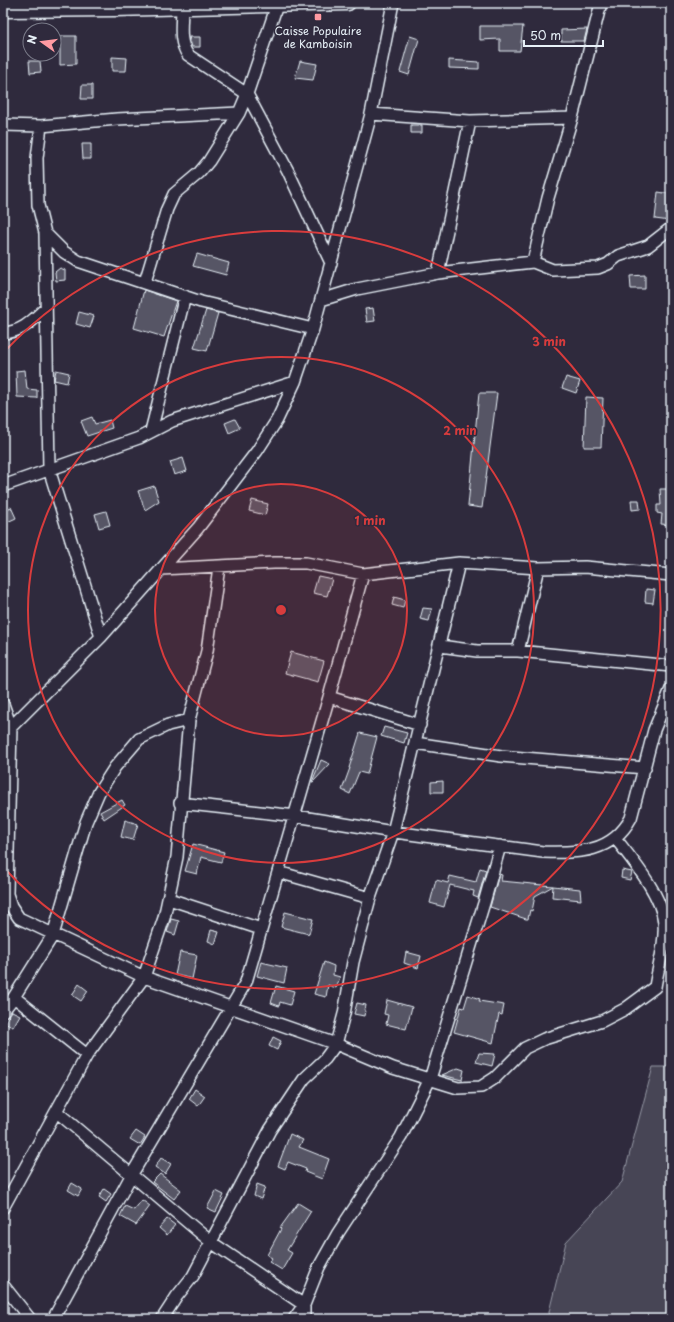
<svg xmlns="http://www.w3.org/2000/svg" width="674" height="1322" viewBox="0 0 674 1322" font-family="'Playpen Sans',sans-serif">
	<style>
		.green { fill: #464455; stroke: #979aa6 }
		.building { fill: #575565; stroke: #e8f1f8 }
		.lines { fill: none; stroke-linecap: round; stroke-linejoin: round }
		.minor-casing { stroke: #e8f1f8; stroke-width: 14 }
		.major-casing { stroke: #e8f1f8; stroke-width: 17 }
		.minor { stroke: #2f2a3d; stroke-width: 11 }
		.major { stroke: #2f2a3d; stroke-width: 14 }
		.ring { fill: none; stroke: #d83c3d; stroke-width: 2 }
		.poi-dot { fill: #ff9aa2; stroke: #2f2a3d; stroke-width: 1.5 }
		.labels { text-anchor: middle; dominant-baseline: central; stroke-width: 3; stroke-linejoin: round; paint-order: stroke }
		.poi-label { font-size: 11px; fill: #e8f1f8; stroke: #2f2a3d }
		.centre { fill: #d83c3d; stroke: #2f2a3d; stroke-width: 2 }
		.ring-label { font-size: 12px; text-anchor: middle; font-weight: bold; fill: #d83c3d; stroke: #2f2a3d; stroke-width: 3; stroke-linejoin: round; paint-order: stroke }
	</style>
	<rect width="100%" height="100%" fill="#2f2a3d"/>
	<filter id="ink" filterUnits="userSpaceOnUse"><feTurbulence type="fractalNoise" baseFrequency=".025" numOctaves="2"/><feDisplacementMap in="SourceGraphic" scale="8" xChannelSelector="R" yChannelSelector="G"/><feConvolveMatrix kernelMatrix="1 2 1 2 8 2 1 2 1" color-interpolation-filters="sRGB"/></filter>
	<g filter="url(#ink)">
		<path class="green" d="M653,1067H671V1319H550L549,1312L566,1242L622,1182Z"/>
		<path class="building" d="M480,26H523L520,51H500V39L480,40Z
			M587,29L584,41H561V30Z
			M60,36H76V64L60,65Z
			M410,36L419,39L409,75L400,72Z
			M189,37H200V47H192Z
			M112,57L127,58L126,71H112Z
			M449,60L479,62V69L449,68Z
			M29,61H40L41,72L30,73Z
			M300,61L317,64L313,80L295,78Z
			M82,85H92V99H81Z
			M411,125H422V133H411Z
			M82,144H91V159H83Z
			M658,192L671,194L670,221L655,219Z
			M197,254L229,263L226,275L193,266Z
			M60,268L65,270V280L56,281L55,272Z
			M645,275V289H631L630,276Z
			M144,290L176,301L164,337L134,328Z
			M373,308L375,321L367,322L365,309Z
			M206,310L218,313L207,351L194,348Z
			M79,312L94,316L90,328L76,324Z
			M25,370L27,389L37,390V398L17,397L16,371Z
			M56,370L69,373L67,383L54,380Z
			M566,377L580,381L576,393L562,388Z
			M479,393H497L482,508L468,506Z
			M586,397L603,398L601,447H584Z
			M92,417L95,424L110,420L112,428L87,436L81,421Z
			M235,419L240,428L229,433L225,423Z
			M183,458L187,471L174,475L170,462Z
			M154,486L159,501L145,510L138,491Z
			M660,489H671V525L661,524L662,514L657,513V505H661Z
			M252,500L268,504L265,515L249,511Z
			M631,500H639L640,509L632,510Z
			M11,507L16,518L3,524V511Z
			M106,511L110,525L99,528L95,514Z
			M318,576L332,579L327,596L313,593Z
			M646,589L655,590L653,603L645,602Z
			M394,597L405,600L403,608L392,605Z
			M423,608L432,609L429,621L420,619Z
			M291,652L324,661L318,682L285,673Z
			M384,727L407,733L404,743L381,736Z
			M360,733L377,737L367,774L359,772L350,794L342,790L350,768H349Z
			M321,760L330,764L313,782H312Z
			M443,781V792H431V782Z
			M122,800L125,805L104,819L100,812Z
			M125,820L138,824L133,840L121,837Z
			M193,844L224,852L221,862L201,857L197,874L185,871Z
			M480,868L486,870L478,898L473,896L474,891L450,885L444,907L430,903L436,880L448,883L450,876L476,882Z
			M622,870L632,872L630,880L621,878Z
			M499,874L502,875L501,881L553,886L535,896L532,911L530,910L528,919H526L490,907Z
			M553,886L580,889L581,900L552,897Z
			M285,912L313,919L309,934L281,927Z
			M171,919L179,921L175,935L167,932Z
			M211,930L219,932L215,944L208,941Z
			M180,952L197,955L192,979L175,975Z
			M406,952L421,956L418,968L404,963Z
			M261,962L287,968L284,983L257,976Z
			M324,962L334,966L333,975L340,977L336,988L328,985L326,997L314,994Z
			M79,984L88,991L81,1001L72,995Z
			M276,986L294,991L290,1005L280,1002L279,1006L271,1003Z
			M468,995L480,999L479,1001L504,1005L502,1015L499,1014L493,1043L454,1032L461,1007L464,1008Z
			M387,1000L412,1007L406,1029L386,1024L388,1015L384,1014Z
			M357,1003L366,1005L364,1016L354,1014Z
			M12,1011L20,1015L13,1027L4,1023Z
			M273,1037L281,1041L277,1050L269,1046Z
			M479,1053L495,1054L492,1066L476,1062Z
			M458,1068L464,1070L462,1080L442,1075Z
			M195,1089L205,1096L198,1106L189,1099Z
			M136,1131L145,1137L140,1145L130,1139Z
			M290,1134L303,1140L299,1147L329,1159L322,1179L305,1172L306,1169L288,1162L285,1169L278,1166Z
			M161,1158L171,1164L165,1174L155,1167Z
			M160,1174L181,1190L174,1199L152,1182Z
			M72,1183L82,1189L78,1196L68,1190Z
			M257,1184L265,1187L261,1199L254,1196Z
			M104,1189L111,1194L106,1202L99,1197Z
			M216,1191L224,1195L216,1212L207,1208Z
			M142,1200L150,1206L136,1225L120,1216L125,1206L134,1210Z
			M298,1203L311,1211L287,1250L292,1253L282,1270L269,1262L272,1258L267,1255L281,1229L280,1228Z
			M167,1219L175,1225L167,1235L159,1228Z"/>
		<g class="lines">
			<defs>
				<path id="minor" d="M277,5L247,94L288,171L331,263
					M371,114L470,121L572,118
					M3,125L41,126
					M45,233L64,252L78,261L201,302L313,329
					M533,262L548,198L572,118L601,3
					M438,273L470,121
					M145,282L167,209L174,194L199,173L209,161L239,113L247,94L188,55C178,41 182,24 182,8
					M321,300L357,289L438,273L497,266L533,262L553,270L598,268L608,264L618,256L648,246L671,228
					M3,333C22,332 32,321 46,308
					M151,431L185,296
					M3,486L139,438L172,421L295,382
					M538,568L518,651L671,666
					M161,569L274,563H306L363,574L459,563L538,568L585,567L671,575
					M363,574L329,697L420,725
					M101,637L49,469L45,233L38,205L37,158L41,126L117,119L239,113
					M440,646L477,651H518
					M3,704L11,727L7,894L11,906L19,918L144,977L336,1044L393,1068L458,1088L481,1087L495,1078L525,1048L544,1039L602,1021L625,1009L655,987C658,967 666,944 664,923C662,895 633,861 616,839
					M3,735L101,637L198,528L257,451L277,420L295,382L313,329L371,114L393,3
					M415,743L501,756L645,768
					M180,803L296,816L387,831L543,852C579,853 612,853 631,818L654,730L671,689
					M278,872L370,898
					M169,899L261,929
					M14,997L87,1055
					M3,1011L14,997L53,935L86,822L99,792L115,767L139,739L168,725L189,720
					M57,1112L211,1242L304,1305V1319
					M3,1208L87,1055L144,977L164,918L177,857L189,720L207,651L219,567
					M3,1285L30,1319
					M53,1319L132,1174L246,982L329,697
					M162,1319L177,1296L193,1276L270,1130L304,1079L325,1059L336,1044L344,1014L353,962L370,898L393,832L459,563
					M294,1319L304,1305L319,1267L338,1233L401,1137L430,1079L484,903L500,846"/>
				<path id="major" d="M3,10L115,9L348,3"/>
			</defs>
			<use href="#minor" class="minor-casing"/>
			<use href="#major" class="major-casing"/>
			<use href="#minor" class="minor"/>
			<use href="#major" class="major"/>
		</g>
	</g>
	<circle cx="281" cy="610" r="126" fill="#d83c3d" fill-opacity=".12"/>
	<g class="ring">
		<circle cx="281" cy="610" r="126"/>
		<circle cx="281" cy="610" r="253"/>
		<path d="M4 352A379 379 0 1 1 4 868"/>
	</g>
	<rect class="poi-dot" x="314" y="13" width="8" height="8" rx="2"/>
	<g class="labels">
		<g class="poi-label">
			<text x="318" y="30">Caisse Populaire<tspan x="318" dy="13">de Kamboisin</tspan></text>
		</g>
	</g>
	<circle cx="281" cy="610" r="6" class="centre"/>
	<g class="ring-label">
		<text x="549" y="346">3 min</text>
		<text x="460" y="435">2 min</text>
		<text x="370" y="525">1 min</text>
	</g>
	<rect width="674" height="1322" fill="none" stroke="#2f2a3d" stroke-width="16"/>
	<rect x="8" y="8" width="658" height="1306" fill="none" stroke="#e8f1f8" stroke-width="1.5" filter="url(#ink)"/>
	<g transform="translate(42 42) rotate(284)"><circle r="19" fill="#2f2a3d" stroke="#797a88"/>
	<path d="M0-3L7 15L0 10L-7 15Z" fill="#ff9aa2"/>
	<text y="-6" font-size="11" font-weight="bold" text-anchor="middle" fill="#e8f1f8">N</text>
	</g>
	<path d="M524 40v6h79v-6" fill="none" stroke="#e8f1f8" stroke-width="2"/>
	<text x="530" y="40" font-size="12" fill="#e8f1f8" stroke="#2f2a3d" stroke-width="3" paint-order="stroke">50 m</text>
</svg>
